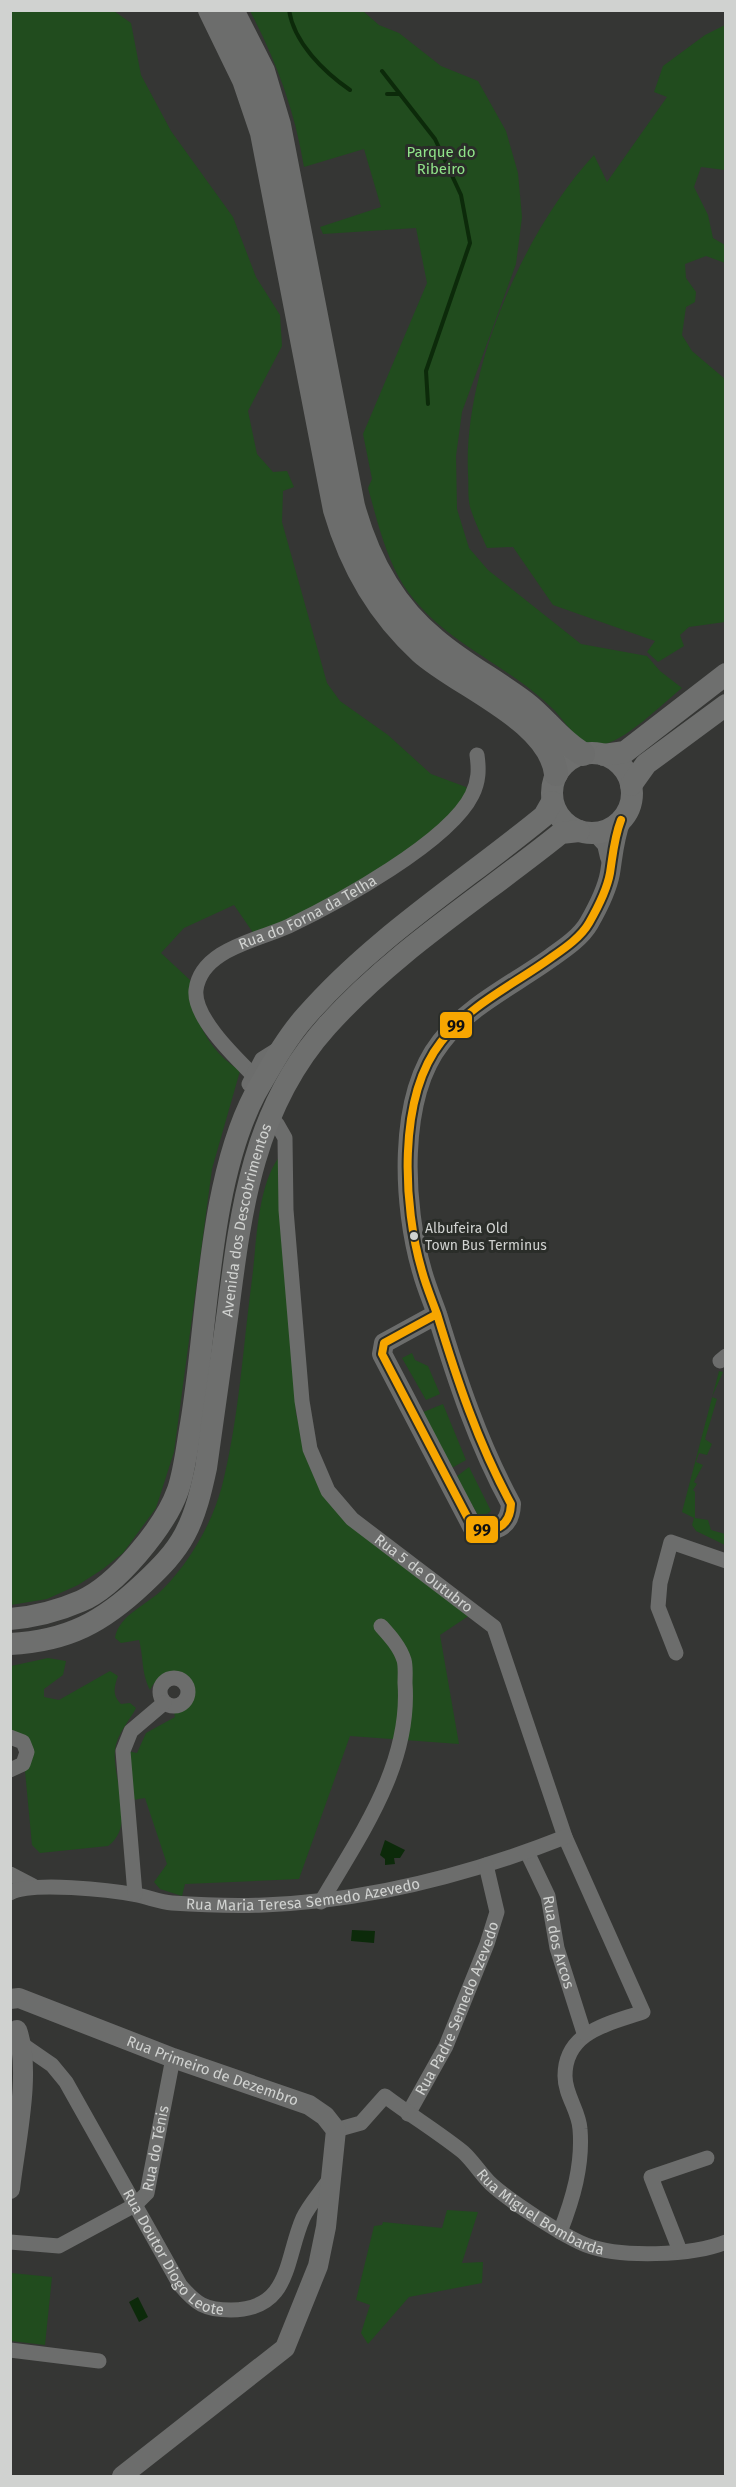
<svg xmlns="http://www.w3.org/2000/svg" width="736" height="2487" viewBox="0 0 736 2487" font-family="'Fira Sans',sans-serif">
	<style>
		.green { fill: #214c1e }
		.water { fill: #0c2a0a }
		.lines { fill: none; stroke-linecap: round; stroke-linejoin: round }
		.stream { stroke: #0c2a0a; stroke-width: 4 }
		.minor { stroke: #6c6d6c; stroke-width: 15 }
		.tertiary { stroke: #6c6d6c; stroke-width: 20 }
		.secondary { stroke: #6e6f6e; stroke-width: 22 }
		.primary { stroke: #6c6d6c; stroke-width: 24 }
		.bus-1-casing { stroke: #2a2d29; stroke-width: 12 }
		.bus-1 { stroke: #f7a600; stroke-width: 8 }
		.bus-dot { fill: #d0d2d0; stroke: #2a2d29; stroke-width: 2 }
		.labels { text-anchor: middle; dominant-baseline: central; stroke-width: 6; stroke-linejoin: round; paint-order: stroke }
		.bus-label { font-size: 14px; fill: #d0d2d0; stroke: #2a2d29; text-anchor: start }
		.park-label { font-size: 15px; fill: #90e389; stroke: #2a2d29 }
		.street-label { font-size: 15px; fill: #d0d2d0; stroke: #2a2d29 }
		.line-badge { stroke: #2a2d29; stroke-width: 2 }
		.pale-badge-label { font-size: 16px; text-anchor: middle; font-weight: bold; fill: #111 }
	</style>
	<rect width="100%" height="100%" fill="#353634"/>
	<path class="green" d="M11,11H114L131,23L141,75L171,131L233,217L256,277L280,315L282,346L248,411L257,454L273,472L287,471L294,487L283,491L282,522L327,683L340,701L388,735L431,774L466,787L471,797L403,860L256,937L234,905L184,928L161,953L190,980C193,1019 207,1049 240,1071L212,1169L174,1452L156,1508L123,1553L103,1569L78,1585L47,1599L11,1605Z
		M250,11H363L379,25L399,33L441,66L478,81L506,131L518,173L522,217L516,264L462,412L456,456L457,509L469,548L488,570L581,644L647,656L660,671L682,688C663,703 624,743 600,745C580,747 567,724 555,711C509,664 443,644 404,586C386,558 377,520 368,488L372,479L363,434L427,283L416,228L323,234L320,227L381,207L364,149L304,167C295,111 276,60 250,11Z
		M725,25V170L701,167L694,187L708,215L713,238L725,245V263L706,256L685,264L686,278L696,292L695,302L686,307L682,335L692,351L725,379V622L689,627L680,635L684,646L658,662L647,652L655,641L553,605L513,547L487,548C482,536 475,523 471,510C467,499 469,485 468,474C463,371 524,230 594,155L607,182L667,97L654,92L663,66L705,35Z
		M283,1152L296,1414L319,1484L470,1615L440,1635L459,1744L350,1736L299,1879L185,1884L182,1896L160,1889L154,1882L167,1864L145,1798L133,1800L127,1751L137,1753L146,1733L175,1717L174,1712L192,1700L193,1688L187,1677C173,1671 157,1675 150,1690C141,1672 144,1659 139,1640L121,1643L115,1638C119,1614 148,1605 164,1588C191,1560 212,1523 222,1486C239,1419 243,1347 252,1279C257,1241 257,1181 283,1152Z
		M412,1353L415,1360L428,1366L440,1394L426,1400L402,1358Z
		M719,1371L723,1372L712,1397L717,1399L705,1439L712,1444L707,1455L699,1453L696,1462L703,1465L694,1482L697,1484L693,1490L695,1492V1518L708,1520L711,1530L725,1534V1545L696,1531L692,1525L694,1518L682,1512Z
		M443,1404L466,1460L450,1469L421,1413Z
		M469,1467L491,1511L480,1519L456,1477Z
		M48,1658L66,1661L63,1675L44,1689V1697L59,1700L110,1671L118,1676C114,1687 112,1695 121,1704L130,1703L136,1708C129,1722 117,1733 115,1750C112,1780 137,1825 108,1846L40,1853L32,1845L25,1771L28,1765L11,1732V1666Z
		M447,2210L478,2212L462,2263L483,2262L482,2283L409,2297L368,2344L361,2333L370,2305L356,2300L374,2226L382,2225L383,2222L442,2228Z
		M11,2273L52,2277L45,2345L11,2341Z"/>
	<path class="water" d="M385,1840L405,1850L400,1858H394L395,1864L385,1865V1859L380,1855Z
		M352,1930L375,1931L374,1943L351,1941Z
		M138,2297L148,2317L139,2322L129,2302Z"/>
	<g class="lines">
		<path class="stream" d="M289,10C294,43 324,72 350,90
			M382,71L435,139L461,195L470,243L426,371L428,404
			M387,94H400"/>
		<g class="minor">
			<path id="s1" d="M253,1075C235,1057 193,1017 196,990C201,949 259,940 289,926C337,903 449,842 472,795C479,781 479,769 477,755"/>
			<path d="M249,1084L262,1059L278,1049"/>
			<path id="s2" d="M277,1124L285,1138L286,1210L302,1401L310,1449L328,1491L352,1519L494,1627L565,1837L643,2012C609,2024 565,2031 565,2076C565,2095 579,2111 580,2129C583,2165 573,2199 560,2232"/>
			<path d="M720,1361L726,1356"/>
			<path d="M676,1653L658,1607L660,1583L671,1542L726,1561"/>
			<circle cx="174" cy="1692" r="14"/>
			<path d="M10,1737L23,1742L27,1752L23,1764L10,1770"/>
			<path id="s3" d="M527,1852L548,1896L557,1948L584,2033"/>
			<path d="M10,1874L33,1886"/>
			<path id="s4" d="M10,1893C31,1881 111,1890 137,1895C148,1897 160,1902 172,1903C202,1905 234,1906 264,1905C367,1901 469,1875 565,1837"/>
			<path d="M135,1894L123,1751L131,1731L164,1703"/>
			<path d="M321,1902C360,1835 411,1765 405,1683C405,1676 406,1667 404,1660C400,1647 390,1636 381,1626"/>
			<path id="s5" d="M23,2045L52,2065L66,2082L180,2285C196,2304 205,2310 231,2310C291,2310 285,2259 303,2218C309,2205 321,2192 329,2180"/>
			<path id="s6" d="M408,2114L446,2046L487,1944L497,1912L486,1865"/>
			<path id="s7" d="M336,2130L361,2123L385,2096C410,2115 438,2132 463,2152C473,2161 480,2173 490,2183C508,2200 563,2236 586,2245C620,2258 692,2256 726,2242"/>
			<path id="s8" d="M10,2242L59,2246L135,2205L147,2193L173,2058"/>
			<path d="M680,2251L651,2177L707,2158"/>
			<path d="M10,2350L99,2361"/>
		</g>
		<g class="tertiary">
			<path d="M597,833L607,844L610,857"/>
			<path d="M437,1314L384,1343L382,1354L473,1528C494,1533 510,1528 511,1504C478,1443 457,1380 437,1314C432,1300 426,1286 422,1271C403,1206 397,1098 441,1042C469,1005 515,984 552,957C565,948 581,937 589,923C597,909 607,890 610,873C613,854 614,838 621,820"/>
			<path id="s9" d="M10,1999L19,1998L173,2058L309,2105L325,2116L336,2130L326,2227L318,2266L285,2348L122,2476"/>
			<path d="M10,2189C15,2144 32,2071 17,2030"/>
		</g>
		<g class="secondary">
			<circle cx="592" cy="793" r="40"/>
			<path d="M604,755L625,752L726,674"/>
			<path d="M631,785L646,764L726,705"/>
			<path d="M10,1619C35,1617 58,1611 81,1601C116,1586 165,1527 178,1490C185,1469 187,1446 191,1424C208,1323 208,1184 255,1094C270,1068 286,1038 306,1016C374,938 465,881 544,816L552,802"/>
			<path id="s10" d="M10,1644C68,1641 103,1622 144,1583C160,1568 175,1553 185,1534C196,1513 201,1491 206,1468C213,1416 221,1364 228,1311C241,1208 254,1107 327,1026C394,951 483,896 561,833L579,831"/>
		</g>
		<path class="primary" d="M210,10L244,80L262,133L335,510C351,565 378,613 421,652C459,686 550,720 556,774
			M232,10L263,71L279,125L353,506C367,557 393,606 435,640C463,664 496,681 525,703C546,719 560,741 583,754"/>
		<defs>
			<path id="bus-1" d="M437,1314L384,1343L382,1354L473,1528C494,1533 510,1528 511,1504C478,1443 457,1380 437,1314C432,1300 426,1286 422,1271C403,1206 397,1098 441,1042C469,1005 515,984 552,957C565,948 581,937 589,923C597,909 607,890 610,873C613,854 614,838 621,820"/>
		</defs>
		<use href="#bus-1" class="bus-1-casing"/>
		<use href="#bus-1" class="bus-1"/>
	</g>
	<circle class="bus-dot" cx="414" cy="1236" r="5"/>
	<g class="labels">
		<g class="bus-label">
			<text x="425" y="1228">Albufeira Old<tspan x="425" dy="17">Town Bus Terminus</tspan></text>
		</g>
		<g class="park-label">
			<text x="441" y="152">Parque do<tspan x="441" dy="17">Ribeiro</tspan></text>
		</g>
		<g class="street-label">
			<text stroke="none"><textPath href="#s1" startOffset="246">Rua do Forna da Telha</textPath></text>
			<text stroke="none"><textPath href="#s10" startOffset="536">Avenida dos Descobrimentos</textPath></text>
			<text stroke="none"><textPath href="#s2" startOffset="501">Rua 5 de Outubro</textPath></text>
			<text stroke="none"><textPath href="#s4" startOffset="296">Rua Maria Teresa Semedo Azevedo</textPath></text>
			<text stroke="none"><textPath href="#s3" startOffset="96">Rua dos Arcos</textPath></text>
			<text stroke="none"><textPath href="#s6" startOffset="117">Rua Padre Semedo Azevedo</textPath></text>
			<text stroke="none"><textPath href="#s9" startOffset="216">Rua Primeiro de Dezembro</textPath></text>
			<text stroke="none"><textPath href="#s8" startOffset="198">Rua do Ténis</textPath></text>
			<text stroke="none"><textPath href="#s7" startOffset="258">Rua Miguel Bombarda</textPath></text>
			<text stroke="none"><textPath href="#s5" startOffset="262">Rua Doutor Diogo Leote</textPath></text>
		</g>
	</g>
	<g class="line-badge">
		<rect x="439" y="1011" width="34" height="28" rx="6" fill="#f7a600"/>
		<rect x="465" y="1515" width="34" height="29" rx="6" fill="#f7a600"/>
	</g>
	<g class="pale-badge-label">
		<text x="456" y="1031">99</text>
		<text x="482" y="1535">99</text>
	</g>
	<rect width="736" height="2487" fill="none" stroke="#d0d2d0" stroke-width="24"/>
</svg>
